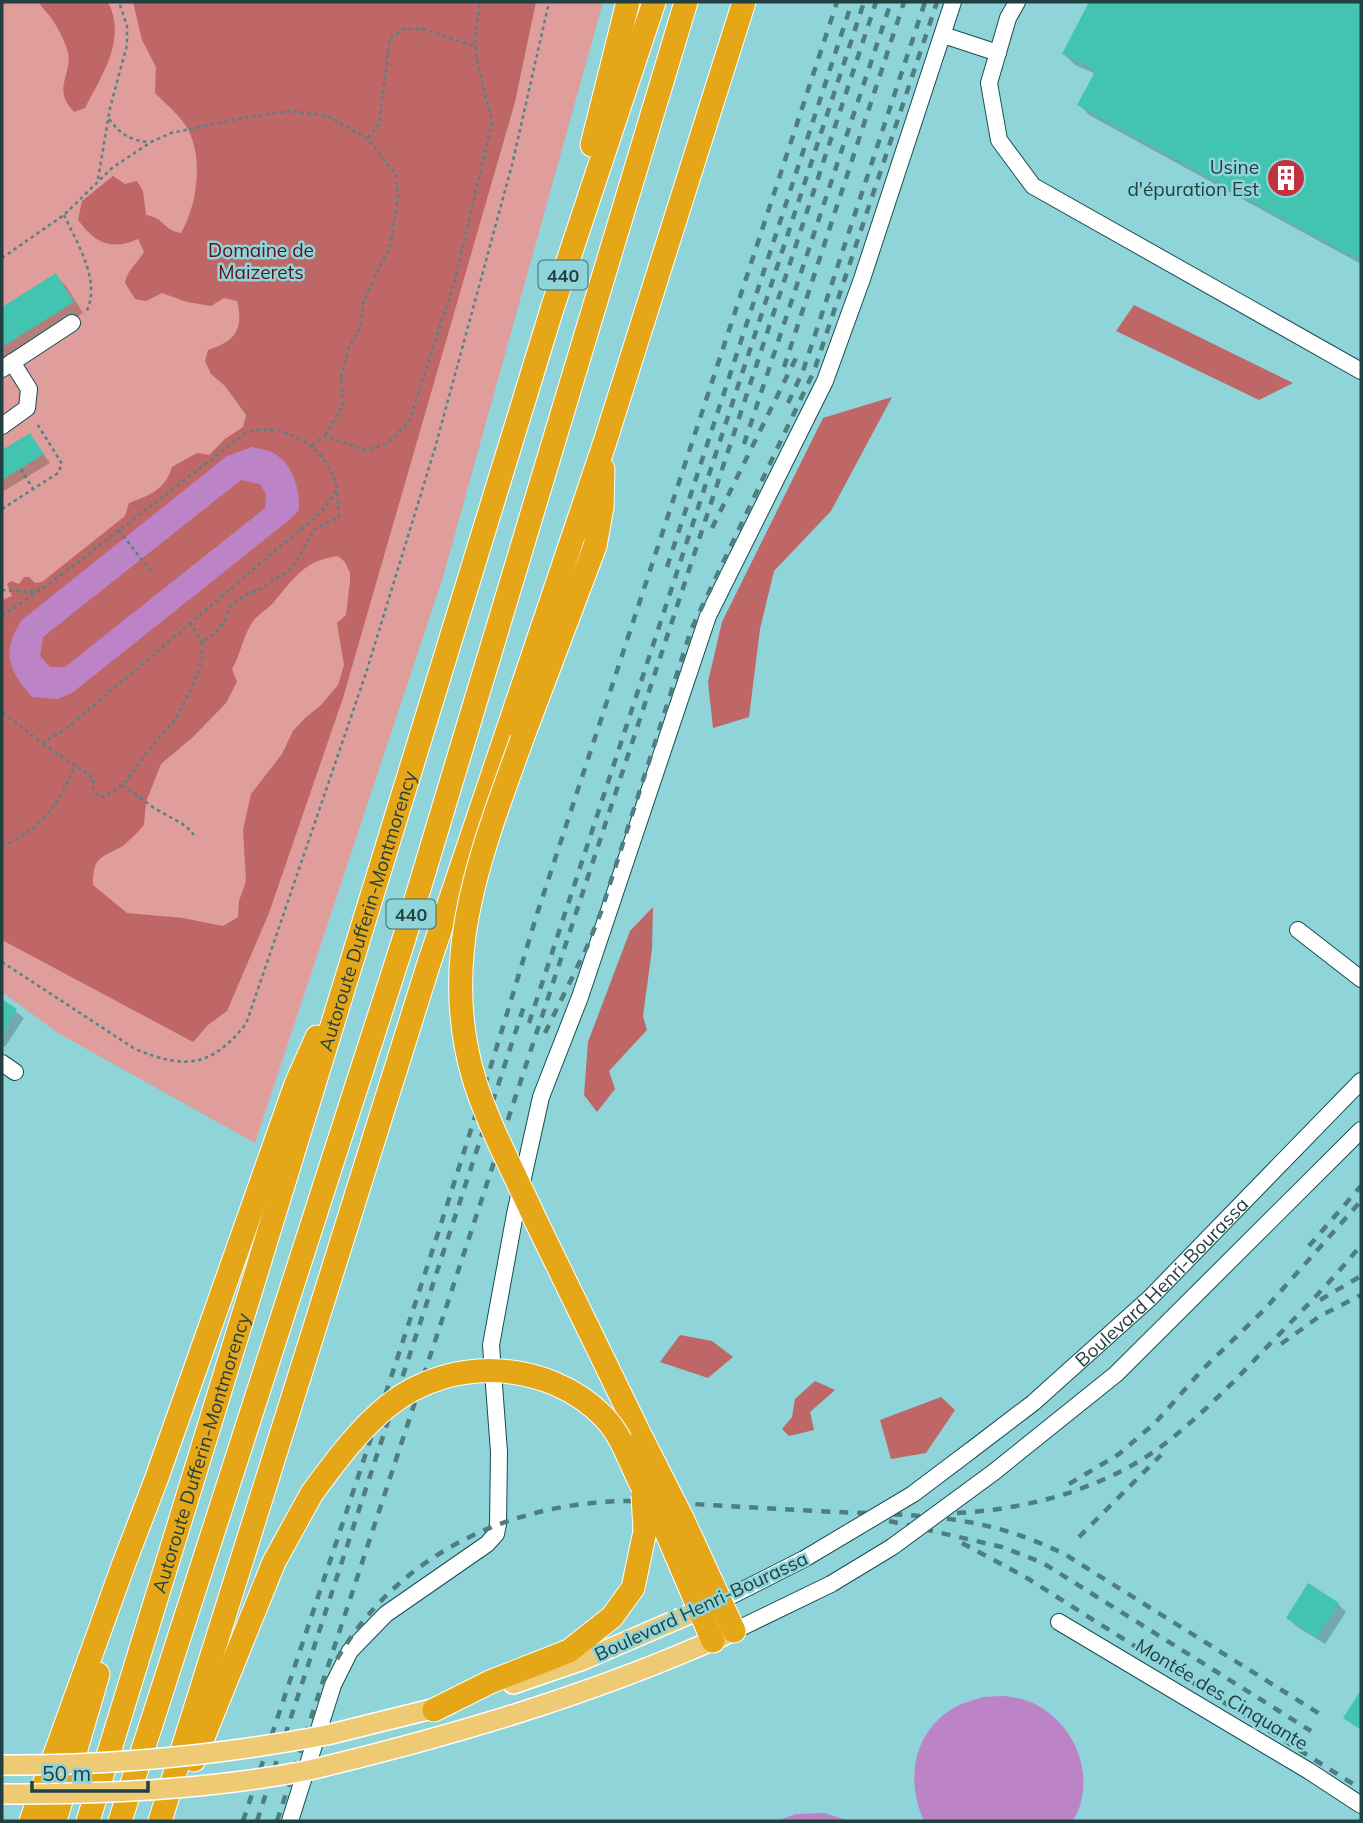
<svg xmlns="http://www.w3.org/2000/svg" width="1363" height="1823" viewBox="0 0 1363 1823" font-family="Mulish,sans-serif">
	<style>
		.green { fill: #df9e9c }
		.forest { fill: #bf6666; fill-rule: evenodd }
		.water { fill: #bc84c7; fill-rule: evenodd }
		.shadow { fill: #0003 }
		.building { fill: #43c4b0 }
		.lines { fill: none; stroke-linecap: round; stroke-linejoin: round }
		.minor-casing { stroke: #164e51; stroke-width: 18 }
		.major-casing { stroke: #fff; stroke-width: 22 }
		.highway-casing { stroke: #fff; stroke-width: 25 }
		.path { stroke: #548387; stroke-width: 2.5; stroke-dasharray: 3.5 3.5; stroke-linecap: butt }
		.minor { stroke: #fff; stroke-width: 16 }
		.major { stroke: #efca74; stroke-width: 19 }
		.highway { stroke: #e5a718; stroke-width: 23 }
		.rail { stroke: #4f7d80; stroke-width: 4.5; stroke-dasharray: 9 9; stroke-linecap: butt }
		.minor-bridge-casing { stroke: #164e51; stroke-width: 18; stroke-linecap: butt }
		.major-bridge-casing { stroke: #fff; stroke-width: 22; stroke-linecap: butt }
		.highway-bridge-casing { stroke: #fff; stroke-width: 25; stroke-linecap: butt }
		.minor-bridge { stroke: #fff; stroke-width: 16 }
		.major-bridge { stroke: #efca74; stroke-width: 19 }
		.highway-bridge { stroke: #e5a718; stroke-width: 23 }
		.labels { text-anchor: middle; dominant-baseline: central; stroke-width: 5; stroke-linejoin: round; paint-order: stroke }
		.shield { fill: #8ed4d9; stroke: #426c6f; stroke-width: 2 }
		.shield-label { font-size: 18px; font-weight: bold; fill: #223f41 }
		.poi-label { font-size: 19px; fill: #223f41; stroke: #8ed4d9; text-anchor: end }
		.park-label { font-size: 19px; fill: #64101a; stroke: #8ed4d9 }
		.street-label { font-size: 19px; fill: #223f41; stroke: #8ed4d9 }
	</style>
	<rect width="100%" height="100%" fill="#8ed4d9"/>
	<path class="green" d="M2,2H603L443,577L255,1143L58,1033L2,992Z"/>
	<path class="forest" d="M39,2H108C127,39 102,75 85,108L74,112C50,87 75,74 67,49C64,40 58,28 52,19C48,13 42,9 39,2Z
		M133,2H536L515,102L343,698L269,913L227,1011L208,1025L193,1042L2,940V600L12,596L7,584L11,581L19,584L24,577H29L35,583L42,582L125,516L129,503C150,495 165,490 172,467L197,453L209,455L225,439L243,427L246,415L225,386L211,374L205,361L208,350C235,341 244,330 237,301L224,298L211,306L187,302L162,293L146,301L135,299L125,283C127,270 137,264 144,252L138,239C111,251 95,243 78,220L82,201L113,176L125,184L137,181L143,191L146,215C165,218 164,231 181,233C198,204 204,155 186,126C178,114 165,103 155,93L156,67L142,40ZM338,556L345,562L350,573V581L346,615L337,623L344,665L338,685L321,705L305,718L293,731L282,754L251,794L243,830L246,881L239,901L238,917L223,926L183,918L127,913L93,885C93,854 102,859 124,845C131,839 138,832 144,825L146,802L161,764L193,737L226,703L237,682L232,669C241,654 243,634 254,620C260,613 268,609 274,602C294,578 305,560 338,556Z
		M1134,305L1293,383L1259,400L1116,331Z
		M892,397L831,511L774,571L760,629L749,717L713,728L708,682L722,622L823,418Z
		M653,907L652,949L643,1016L647,1030L609,1071L615,1089L597,1112L584,1095L588,1042L630,931Z
		M680,1335L712,1341L733,1357L708,1378L660,1362Z
		M815,1381L835,1390L810,1412L814,1430L789,1436L782,1429L792,1417L795,1399Z
		M941,1397L955,1410L926,1453L891,1459L880,1420Z"/>
	<path class="water" d="M252,447C257,448 264,449 269,451C292,460 300,488 299,510L288,521L72,693L57,699L32,697C8,670 1,652 22,620L227,456ZM241,480L260,484L266,494L265,508L65,667H50L40,656L43,637Z
		M983,1697C992,1697 1002,1695 1011,1697C1059,1703 1093,1755 1081,1801C1080,1808 1076,1815 1073,1821H924C905,1779 913,1730 957,1706C965,1702 975,1700 983,1697Z
		M824,1813L850,1821H777L796,1814Z"/>
	<path class="shadow" d="M1091,2H1361V264L1089,115L1079,104L1096,74L1075,65L1064,54Z
		M55,275L66,286L83,313L2,364V309Z
		M30,435L50,463L2,492V452Z
		M2,1001L24,1018L5,1047L2,1044Z
		M1338,1604L1346,1612L1325,1644L1296,1626L1288,1618Z"/>
	<path class="building" d="M1089,2H1361V252L1357,259L1077,105L1096,70L1062,54Z
		M56,273L74,302L2,347V307Z
		M30,433L44,454L2,480V450Z
		M2,999L17,1009L2,1033Z
		M1308,1583L1339,1603L1317,1638L1286,1618Z
		M1361,1690V1730L1343,1718Z"/>
	<g class="lines">
		<defs>
			<g id="minor">
				<path d="M1017,2L1008,18L989,83L999,140L1033,186L1361,371"/>
				<path d="M943,35L998,53"/>
				<path d="M2,369L72,323"/>
				<path d="M2,426L27,408L29,389L12,362"/>
				<path d="M1298,930L1361,979"/>
				<path d="M2,1063L15,1072"/>
				<path id="s1" d="M970,1451L1033,1403L1150,1298L1361,1081"/>
				<path d="M994,1472L1116,1374L1361,1130"/>
				<path d="M721,1601L804,1559"/>
				<path d="M1059,1622L1309,1771L1361,1805"/>
				<path d="M734,1631L831,1584"/>
				<path d="M290,1821L333,1685L350,1651L386,1614L487,1544L496,1534L498,1524L499,1452L491,1345L515,1214L541,1097L580,997L708,616L825,381L862,279L953,2"/>
			</g>
			<path id="major" d="M513,1684L583,1660L713,1604
				M327,1735L448,1705
				M310,1770C452,1736 591,1695 725,1635"/>
			<g id="highway">
				<path d="M592,145L628,2"/>
				<path d="M522,739L595,546L602,507L603,469"/>
				<path d="M535,1219L642,1439"/>
				<path d="M683,1520L734,1631"/>
				<path d="M665,1529L713,1641"/>
				<path d="M434,1710L490,1682L569,1651L612,1617L633,1588L645,1531"/>
				<path d="M194,1760L274,1562L312,1493"/>
				<path d="M31,1821L123,1566L156,1480L296,1084L317,1037"/>
				<path d="M55,1821L98,1674"/>
				<path id="s2" d="M88,1821L552,309L654,2"/>
				<path d="M120,1821L404,939L686,2"/>
				<path d="M160,1821L429,963L604,445L744,2"/>
			</g>
		</defs>
		<use href="#minor" class="minor-casing"/>
		<use href="#major" class="major-casing"/>
		<use href="#highway" class="highway-casing"/>
		<path class="path" d="M109,119C120,134 131,141 150,142
			M368,138L379,124L390,38L403,29H423L476,47
			M98,179L110,108L127,45V26L119,2
			M64,215C77,243 103,284 85,314
			M2,258L64,215L112,168L151,142L171,133L243,118L290,111L328,116L368,139L396,175L398,198L390,246L364,299L360,327L349,348L341,377L343,405L325,436
			M312,445L325,436L365,450L386,444L409,422L455,280L492,122L477,61L475,39L480,2
			M21,469L33,489
			M2,509L58,473L62,464L36,422
			M119,530L151,572
			M2,590L32,592L45,587L247,432C287,421 330,449 337,490L322,511L67,728L42,743L2,712
			M2,616L40,590
			M190,622L202,642
			M43,744L93,777V792L104,797L123,785L159,737L175,720L192,688L202,660V642C218,632 225,624 230,606L247,594L259,590L293,567L315,529L339,517L337,490
			M123,785L154,808L186,826L194,835
			M2,846C39,832 62,801 75,764
			M2,962L135,1049C186,1070 211,1067 246,1024L366,673L435,448L512,165L549,2"/>
		<use href="#minor" class="minor"/>
		<use href="#major" class="major"/>
		<use href="#highway" class="highway"/>
		<path class="rail" d="M784,367L904,2
			M788,403L803,371L925,2
			M744,444L891,2
			M712,528L797,356
			M667,567L852,2
			M529,1023L864,2
			M545,1033L587,947L601,912L691,630L814,371L937,2
			M1309,1246L1361,1186
			M1320,1300L1361,1276
			M1281,1344L1320,1316L1361,1295
			M1069,1484L1119,1454L1155,1423L1204,1368L1264,1310L1361,1201
			M957,1513C1032,1509 1111,1487 1171,1439C1204,1412 1234,1382 1263,1351C1297,1316 1331,1282 1361,1245
			M889,1521L1002,1547L1043,1563L1311,1731
			M1079,1537L1161,1455
			M962,1543L1027,1578L1361,1789
			M337,1659C398,1555 508,1503 626,1501C690,1503 753,1508 817,1511C911,1516 979,1511 1066,1555L1323,1716
			M243,1821C343,1521 446,1221 536,917L837,2
			M257,1821L525,1003
			M277,1821L876,2"/>
		<defs>
			<path id="minor-bridge" d="M804,1559L913,1494L970,1451
				M831,1584L892,1547L994,1472"/>
			<path id="major-bridge" d="M2,1765C111,1766 220,1755 327,1735
				M2,1794C105,1794 209,1790 310,1770"/>
			<path id="highway-bridge" d="M522,739C481,853 437,960 475,1082C490,1129 515,1174 535,1219
				M642,1439L683,1520
				M312,1493C335,1462 359,1429 389,1405C452,1355 548,1360 604,1417C622,1436 629,1460 640,1482C648,1498 657,1513 665,1529
				M643,1495L645,1531"/>
		</defs>
		<use href="#minor-bridge" class="minor-bridge-casing"/>
		<use href="#major-bridge" class="major-bridge-casing"/>
		<use href="#highway-bridge" class="highway-bridge-casing"/>
		<use href="#minor-bridge" class="minor-bridge"/>
		<use href="#major-bridge" class="major-bridge"/>
		<use href="#highway-bridge" class="highway-bridge"/>
	</g>
	<defs>
		<symbol id="building-disc" viewBox="-11 -11 22 22"><circle r="9.5" fill="#c1313f" stroke="#8ed4d9"/><path d="M-4-6H4V6H1V3H-1V6H-4ZM-2.5-4.3h1.7v1.8h-1.7ZM.8-4.3h1.7v1.8H.8ZM-2.5-1h1.7V.8h-1.7ZM.8-1h1.7V.8H.8Z" fill="#fff"/></symbol>
	</defs>
	<g fill-rule="evenodd">
		<use href="#building-disc" x="1264" y="156" width="44" height="44"/>
	</g>
	<g class="labels">
		<g class="shield">
			<rect x="538.5" y="260.5" width="49" height="29" rx="5"/>
			<rect x="386.5" y="899.5" width="49" height="29" rx="5"/>
		</g>
		<g class="shield-label">
			<text x="563" y="275">440</text>
			<text x="411" y="914">440</text>
		</g>
		<g class="poi-label">
			<text x="1259" y="167">Usine<tspan x="1259" dy="22">d'épuration Est</tspan></text>
		</g>
		<g class="park-label">
			<text x="261" y="250">Domaine de<tspan x="261" dy="22">Maizerets</tspan></text>
		</g>
		<g class="street-label">
			<text stroke="none"><textPath href="#s2" startOffset="952">Autoroute Dufferin-Montmorency</textPath></text>
			<text stroke="none"><textPath href="#s1" startOffset="256">Boulevard Henri-Bourassa</textPath></text>
			<text stroke="none"><textPath href="#s2" startOffset="385">Autoroute Dufferin-Montmorency</textPath></text>
			<text transform="translate(701 1606) rotate(-25)">Boulevard Henri-Bourassa</text>
			<text transform="translate(1222 1694) rotate(31)">Montée des Cinquante</text>
		</g>
	</g>
	<rect width="1363" height="1823" fill="none" stroke="#223f41" stroke-width="7"/>
	<path d="M32 1781v10h116v-10" fill="none" stroke="#223f41" stroke-width="3.5"/>
	<text x="42" y="1781" font-size="21" fill="#223f41" stroke="#8ed4d9" stroke-width="5" paint-order="stroke">50 m</text>
</svg>
